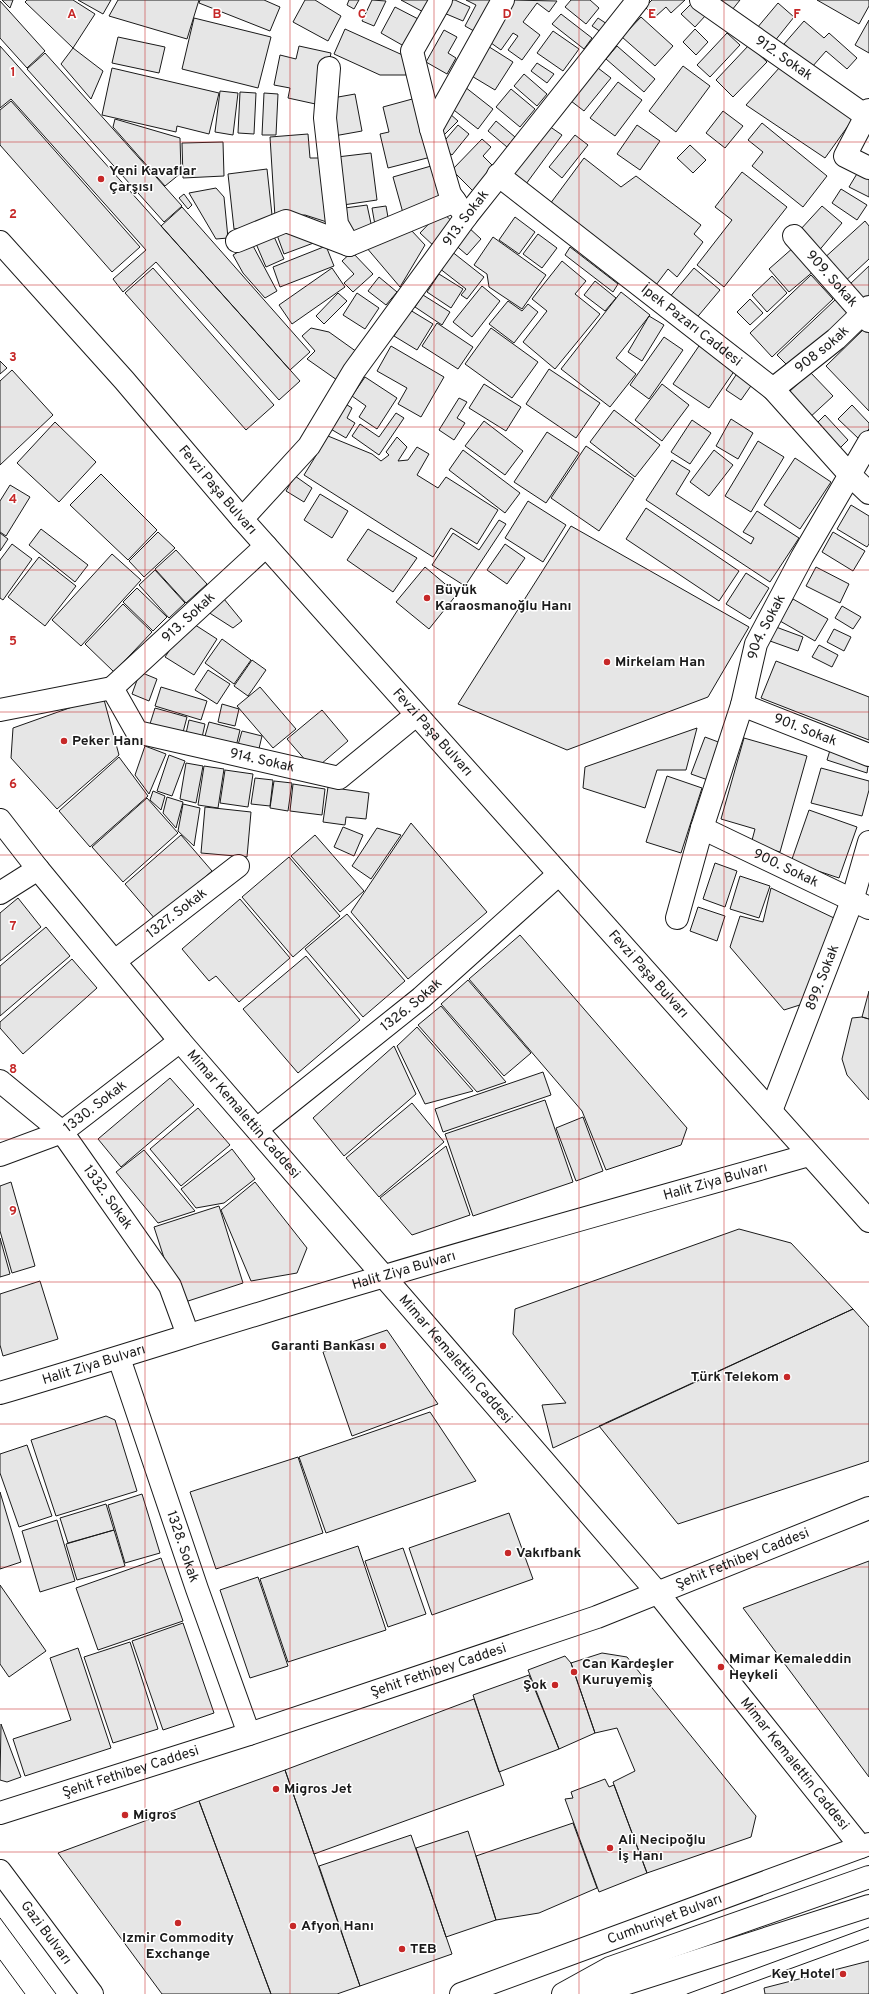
<svg xmlns="http://www.w3.org/2000/svg" width="869" height="1994" viewBox="0 0 869 1994" font-family="Overpass,sans-serif">
	<style>
		.building { fill: #e6e6e6; stroke: #1a1a1a }
		.lines { fill: none; stroke-linecap: round; stroke-linejoin: round }
		.street-casing { stroke: #1a1a1a; stroke-width: 24 }
		.secondary-casing { stroke: #1a1a1a; stroke-width: 24 }
		.primary-casing { stroke: #1a1a1a; stroke-width: 24 }
		.street { stroke: #fff; stroke-width: 22 }
		.secondary { stroke: #fff; stroke-width: 22 }
		.primary { stroke: #fff; stroke-width: 22 }
		.tram { stroke: #1a1a1a; stroke-width: 1 }
		.grid { fill: none; stroke: #c62828; stroke-width: 1; stroke-opacity: 0.55 }
		.poi-dot { fill: #c62828; stroke: #fff; stroke-width: 1.5 }
		.labels { text-anchor: middle; dominant-baseline: central; stroke-width: 3; stroke-linejoin: round; paint-order: stroke }
		.street-label { font-size: 14px; fill: #1a1a1a; stroke: #fff }
		.poi-label { font-size: 14px; font-weight: bold; fill: #1a1a1a; stroke: #fff; text-anchor: start }
		.grid-label { font-size: 13px; text-anchor: middle; font-weight: bold; fill: #c62828; stroke: #fff; stroke-width: 3; stroke-linejoin: round; paint-order: stroke }
	</style>
	<rect width="100%" height="100%" fill="#fff"/>
	<path class="building" d="M2,0H13L10,8Z
		M27,0H73L95,14L73,48L25,2Z
		M78,0H111L103,14Z
		M118,0H199L187,39L109,16Z
		M200,0H264L280,7L270,31L199,3Z
		M305,0H315L341,16L328,41L293,22Z
		M349,0H359L354,9L347,5Z
		M372,0L386,1L374,26L362,21Z
		M401,0H434L427,14Z
		M450,0H455L470,7L463,21L444,13Z
		M466,0H500L481,35L465,26L476,5Z
		M511,0L557,1L549,12L537,3L523,22L540,35L522,60L508,50L518,36L513,33L501,50L484,38Z
		M571,0H590L599,8L586,24L565,7Z
		M652,0H685L671,13L666,7L655,17L645,7Z
		M721,0H740L732,10Z
		M817,0H869V6L859,24Z
		M0,1L45,51L27,68L0,38Z
		M693,2L706,15L695,27L681,14Z
		M778,3L794,17L774,42L757,28Z
		M395,7L424,22L409,49L381,33Z
		M561,14L592,38L584,49L552,24Z
		M641,17L673,46L655,66L622,37Z
		M194,18L271,37L258,88L182,69Z
		M598,18L610,26L604,34L592,26Z
		M869,20V53L855,45Z
		M804,21L824,38L829,33L857,58L847,69L826,51L812,67L784,44Z
		M345,29L407,57L406,75H380L334,54Z
		M695,29L708,42L696,55L683,42Z
		M444,30L457,37L448,53L456,58L447,74L426,62Z
		M553,31L579,49L563,71L537,53Z
		M727,33L740,45L710,77L697,65Z
		M118,37L165,47L159,73L112,63Z
		M483,43L513,62L495,90L465,72Z
		M749,45L767,62L733,97L716,80Z
		M0,46L300,381L279,400L156,262L123,292L113,279L146,250L11,99L0,108Z
		M299,46L331,53L320,105L288,98L290,88L274,85L280,55L296,59Z
		M617,46L655,79L644,92L606,59Z
		M73,48L103,71L91,99L61,64Z
		M45,53L182,206L164,222L27,69Z
		M537,63L554,74L547,83L531,71Z
		M683,66L710,86L676,132L649,111Z
		M780,67L853,119L825,158L746,105Z
		M112,68L219,93L209,134L177,126L176,132L102,115Z
		M598,68L611,78L584,111L571,101Z
		M524,74L547,94L537,106L514,86Z
		M618,82L642,100L615,136L590,118Z
		M465,87L493,109L478,129L450,107Z
		M511,89L535,109L520,127L496,107Z
		M220,91L238,93L233,135L215,132Z
		M240,92L256,93L254,134L238,133Z
		M264,93L278,94L276,135H262Z
		M355,94L362,131L334,136L327,99Z
		M416,98L431,157L388,168L380,134L389,132L383,107Z
		M11,101L140,247L112,272L0,145V110Z
		M723,111L743,126L725,148L706,133Z
		M449,113L458,121L442,137L433,129Z
		M115,119L180,138L181,173L165,186L113,127Z
		M496,121L515,137L507,147L488,131Z
		M762,123L827,176L803,207L752,166L763,152L748,140Z
		M458,125L469,134L452,155L440,146Z
		M637,125L660,141L640,170L617,154Z
		M549,126L562,135L526,184L514,174Z
		M308,134L310,158H327L330,223L305,215L275,217L270,137Z
		M575,135L588,145L562,178L549,167Z
		M482,139L491,147L483,156L495,168L473,191L452,170Z
		M223,142L224,176L183,178L182,143Z
		M690,145L706,160L693,173L677,158Z
		M371,153L377,200L343,205L337,157Z
		M584,158L621,187L636,176L701,225L694,234L703,242L677,277L668,269L656,285L550,204Z
		M438,164L448,201L403,213L393,177Z
		M267,169L273,224L234,229L228,174Z
		M742,172L787,207L724,287L697,265L732,220L715,207Z
		M858,172L869,178V197L849,187Z
		M216,188L224,197L228,238L216,239L189,193Z
		M841,189L867,205L857,220L832,203Z
		M184,194L192,205L188,209L179,198Z
		M367,205L372,228L349,232L345,208Z
		M386,206L389,223L375,225L372,208Z
		M822,206L842,223L817,253L800,230Z
		M182,207L310,352L290,370L161,226Z
		M441,211L457,226L436,248L420,233Z
		M515,217L535,232L519,254L499,240Z
		M865,221L869,226V259L842,284L821,261Z
		M467,226L481,239L467,255L453,243Z
		M295,229L327,238L284,254L277,235Z
		M411,230L425,245L400,287L366,247Z
		M272,232L284,259L266,267L254,239Z
		M538,234L557,248L542,268L523,254Z
		M493,237L546,275L522,309L489,287L487,274L474,265Z
		M252,244L277,291L265,298L243,273L233,255Z
		M326,246L334,266L280,287L273,267Z
		M570,247L618,284L613,292L565,255Z
		M794,247L815,270L789,292L769,269Z
		M451,251L484,277L467,299L461,295L466,289L439,268Z
		M352,252L373,274L353,292L344,283L354,274L342,261Z
		M562,261L586,281L575,294L600,314L555,369L523,342L547,311L532,299Z
		M869,266V299L866,302L849,285Z
		M153,268L274,405L246,430L125,293Z
		M332,268L345,287L292,324L279,305Z
		M694,268L720,290L694,321L668,299Z
		M439,274L463,289L451,308L427,292Z
		M811,275L833,299L772,357L750,333Z
		M772,276L787,293L767,312L752,295Z
		M379,277L397,292L386,305L368,291Z
		M595,281L616,298L605,311L584,295Z
		M482,286L500,301L472,337L453,322Z
		M621,292L650,315L616,358L636,374L610,407L561,369Z
		M338,293L347,301L324,324L316,316Z
		M357,293L379,308L365,329L343,315Z
		M423,295L450,312L442,325L415,307Z
		M750,299L763,313L750,325L737,312Z
		M836,299L852,316L793,371L777,355Z
		M508,301L522,311L528,304L538,312L514,343L489,324Z
		M410,310L433,324L417,350L394,336Z
		M649,316L664,325L642,361L628,352Z
		M437,323L473,347L458,369L422,346Z
		M311,328L329,332L357,352L337,380L307,359L315,351L302,336Z
		M491,328L538,362L512,398L465,364Z
		M865,328L869,331V411L826,366Z
		M664,337L683,350L649,399L630,385Z
		M701,343L737,367L709,408L673,384Z
		M391,346L444,377L421,417L398,404L407,388L377,371Z
		M0,361L7,368L0,374Z
		M549,369L600,403L576,438L526,404Z
		M740,369L755,380L741,400L726,390Z
		M12,370L53,415L0,465V381Z
		M810,372L833,396L808,419L786,395Z
		M365,377L397,398L377,429L359,417L366,406L352,396Z
		M484,384L521,407L506,431L469,408Z
		M662,384L689,405L662,441L635,420Z
		M459,398L467,402L457,418L465,423L454,440L439,430Z
		M344,403L352,408L347,418L355,423L346,438L329,428Z
		M852,405L869,423V429L859,439L838,419Z
		M614,410L660,445L635,477L590,442Z
		M396,413L404,418L379,455L352,436L360,424L379,437Z
		M825,415L848,440L838,450L814,426Z
		M731,419L753,433L738,459L716,446Z
		M692,420L711,433L690,464L671,452Z
		M484,421L523,451L505,475L465,446Z
		M55,422L96,462L59,502L17,463Z
		M547,432L579,453L546,503L514,482Z
		M328,436L372,454L381,461L389,455L386,452L397,437L407,447L398,461L408,460L417,447L429,454L417,475L438,488L446,477L498,510L477,544L451,528L433,557L304,475Z
		M758,441L784,457L751,512L725,496Z
		M586,446L634,479L599,531L551,498Z
		M463,450L520,493L505,513L449,470Z
		M714,450L733,465L709,496L690,482Z
		M795,458L831,482L800,529L764,505Z
		M672,460L690,471L676,494L751,544L754,538L743,532L757,511L799,538L770,582L646,500Z
		M101,474L157,530L128,560L70,505Z
		M295,476L312,488L304,502L286,491Z
		M10,485L30,497L6,536L0,532V501Z
		M320,494L348,511L332,538L304,520Z
		M528,501L566,525L543,562L505,538Z
		M851,505L869,516V544L867,547L837,529Z
		M646,508L739,571L719,601L626,539Z
		M499,520L506,524L465,586L432,565L453,533L479,550Z
		M571,526L749,627L708,697L567,750L458,704Z
		M41,529L88,565L75,582L29,545Z
		M368,529L417,558L393,592L347,560Z
		M158,532L175,548L144,577L129,561Z
		M833,532L865,551L853,571L822,552Z
		M0,533L8,539L0,551Z
		M12,544L32,559L3,600L0,598V560Z
		M505,544L525,558L507,584L487,570Z
		M176,550L207,584L186,603L155,569Z
		M112,554L141,580L81,646L52,620Z
		M39,557L76,586L45,626L8,597Z
		M425,567L457,594L429,629L396,602Z
		M816,567L849,584L840,603L806,586Z
		M155,570L185,603L169,618L139,585Z
		M746,573L769,588L750,619L726,604Z
		M137,588L167,617L153,631L123,602Z
		M224,599L242,621L233,628L208,612Z
		M793,599L828,619L815,641L780,621Z
		M123,604L152,632L114,672L85,644Z
		M842,606L861,617L853,629L835,618Z
		M189,621L217,639L194,675L165,657Z
		M776,627L803,637L798,651L770,641Z
		M834,629L851,637L844,651L827,642Z
		M222,639L251,660L234,684L205,663Z
		M819,645L838,655L832,667L812,657Z
		M252,660L266,670L248,696L234,686Z
		M776,661L869,697V740L761,698Z
		M208,670L230,684L217,704L195,690Z
		M140,672L157,679L149,701L132,694Z
		M161,687L207,701L201,720L155,706Z
		M260,687L296,729L273,748L237,706Z
		M103,696L119,755L57,809L11,758L13,728Z
		M222,704L239,709L235,726L218,722Z
		M155,708L187,717L182,736L149,727Z
		M322,710L348,741L314,770L287,739Z
		M189,720L205,724L201,742L185,738Z
		M209,722L240,730L235,751L203,743Z
		M697,728L686,770H657L645,808L583,788L585,767Z
		M242,731L262,736L257,757L236,752Z
		M705,737L721,743L708,780L691,774Z
		M744,738L807,756L780,852L751,844L755,829L721,819Z
		M145,746L166,754L149,794L135,775Z
		M831,747L869,759L867,773L827,760Z
		M169,755L185,761L172,796L157,791Z
		M119,757L148,796L90,847L59,811Z
		M186,763L203,766L196,803L180,799Z
		M204,766L224,769L218,808L198,805Z
		M821,768L869,781V790L862,816L811,803Z
		M225,770L253,774L248,807L220,803Z
		M667,776L702,788L681,853L646,842Z
		M255,778L273,780L270,806L251,804Z
		M274,781L292,783L288,811L270,808Z
		M293,784L325,789L322,815L290,811Z
		M328,787L369,793L366,819L346,817L345,825L323,822Z
		M153,791L165,796L161,810L150,800Z
		M167,797L183,802L176,828L163,813Z
		M147,798L178,833L123,882L92,847Z
		M183,804L200,808L194,846L178,831Z
		M205,807L251,812L247,857L201,853Z
		M809,810L857,827L839,878L791,862Z
		M411,823L487,912L408,979L351,912Z
		M343,827L363,835L354,856L334,847Z
		M377,828L401,835L371,879L352,866Z
		M181,835L212,871L156,920L125,884Z
		M315,835L364,891L340,912L291,856Z
		M289,857L340,916L293,957L242,897Z
		M715,863L737,871L725,907L703,899Z
		M740,876L770,886L759,918L730,909Z
		M771,888L834,918L806,1003L784,1010L730,947L740,916L763,922Z
		M18,898L41,927L0,961V913Z
		M240,899L290,958L239,1002L216,976L209,981L182,949Z
		M698,907L725,916L717,941L690,931Z
		M347,914L405,981L363,1017L305,949Z
		M46,927L70,956L0,1016V966Z
		M520,935L687,1128L681,1145L606,1170L582,1111L469,979Z
		M306,956L360,1020L298,1073L243,1009Z
		M72,959L97,988L23,1054L0,1028V1022Z
		M468,980L531,1053L504,1076L441,1004Z
		M869,991V1019L862,1017Z
		M441,1006L506,1082L477,1092L418,1025Z
		M862,1017L869,1019V1100L847,1075L842,1059L852,1018Z
		M417,1027L473,1091L425,1104L397,1046Z
		M394,1046L416,1094L344,1156L313,1118Z
		M543,1072L551,1095L443,1132L435,1109Z
		M170,1078L194,1105L121,1167L98,1139Z
		M545,1100L573,1182L473,1216L445,1134Z
		M412,1103L444,1142L379,1197L346,1158Z
		M198,1108L230,1145L181,1186L150,1149Z
		M583,1117L603,1171L576,1181L556,1128Z
		M446,1146L470,1215L412,1235L380,1198Z
		M232,1149L255,1179L224,1203L196,1208L181,1189Z
		M144,1150L195,1211L158,1223L116,1172Z
		M11,1182L35,1266L12,1273L0,1231V1186Z
		M255,1182L307,1248L297,1273L251,1281L221,1210Z
		M219,1206L243,1283L179,1304L154,1227Z
		M739,1229L791,1243L853,1309L553,1448L542,1405L566,1403L513,1334L515,1309Z
		M0,1238L10,1274L0,1277Z
		M40,1281L58,1339L3,1356L0,1345V1294Z
		M853,1309L869,1327V1461L678,1524L599,1426Z
		M387,1330L438,1404L352,1436L323,1352Z
		M430,1412L476,1481L326,1533L299,1457Z
		M106,1416L115,1420L137,1491L56,1516L31,1440Z
		M27,1445L52,1516L19,1527L0,1473V1454Z
		M298,1457L323,1533L216,1569L190,1492Z
		M0,1492L21,1562L0,1569Z
		M142,1494L160,1553L125,1563L108,1505Z
		M106,1504L114,1530L68,1543L60,1518Z
		M509,1513L533,1579L432,1615L409,1548Z
		M57,1520L75,1581L40,1592L22,1531Z
		M114,1530L125,1566L77,1580L66,1544Z
		M358,1546L386,1630L288,1662L260,1579Z
		M403,1548L426,1614L388,1627L365,1561Z
		M161,1558L183,1621L98,1650L76,1588Z
		M869,1561V1777L743,1608Z
		M258,1577L288,1666L250,1678L220,1590Z
		M0,1585L46,1651L9,1677L0,1664Z
		M183,1623L214,1713L163,1730L132,1641Z
		M130,1642L158,1729L113,1743L84,1657Z
		M78,1648L111,1748L25,1776L13,1739L71,1720L50,1658Z
		M602,1653L627,1657L756,1816L751,1837L647,1873L613,1782L635,1771L617,1728L595,1733L571,1663Z
		M565,1656L571,1663L595,1733L559,1749L528,1670Z
		M529,1675L559,1749L499,1772L473,1695Z
		M474,1699L504,1785L314,1854L285,1770Z
		M1,1724L21,1777L7,1782L0,1780Z
		M285,1770L360,1986L337,1994H271L199,1801Z
		M605,1779L609,1787L614,1785L647,1873L599,1892L565,1799L573,1798L571,1792Z
		M199,1801L271,1994H162L58,1853Z
		M573,1823L597,1888L539,1913L496,1920L476,1856Z
		M468,1831L496,1920L446,1937L416,1848Z
		M411,1835L452,1954L360,1986L319,1866Z
		M869,1961V1994H765L764,1988Z"/>
	<g class="lines">
		<defs>
			<g id="street">
				<path d="M441,0L412,51L431,129L450,194L466,217"/>
				<path id="s1" d="M701,0L866,116"/>
				<path d="M329,68L325,118L337,224L349,245"/>
				<path d="M869,110L845,156L869,168"/>
				<path d="M431,129L503,0"/>
				<path id="s2" d="M498,175L773,389L850,475L869,493"/>
				<path id="s3" d="M794,236L869,321"/>
				<path d="M237,241L286,221L349,245L455,201"/>
				<path id="s4" d="M773,389L836,339L869,307"/>
				<path id="s5" d="M242,519L309,446L354,371L466,217L638,0"/>
				<path id="s6" d="M112,688L137,732L339,778L416,715"/>
				<path id="s7" d="M112,688L266,546"/>
				<path id="s8" d="M742,705L869,755"/>
				<path d="M0,710L112,688"/>
				<path id="s9" d="M0,820L38,869L180,1041L657,1592L861,1847"/>
				<path id="s10" d="M702,828L869,908"/>
				<path d="M0,893L38,869"/>
				<path id="s11" d="M677,918L702,828L742,705L756,644L802,557L869,442"/>
				<path id="s12" d="M115,961L238,866"/>
				<path id="s13" d="M0,1081L62,1132L170,1286L188,1335"/>
				<path id="s14" d="M771,1111L852,901L869,842"/>
				<path id="s15" d="M257,1129L421,998L559,874"/>
				<path id="s16" d="M0,1155L62,1132L180,1041"/>
				<path id="s17" d="M119,1358L197,1589L249,1734"/>
				<path id="s18" d="M0,1813L249,1734L597,1617L869,1508"/>
			</g>
			<g id="secondary">
				<path id="s19" d="M0,1393C129,1355 256,1313 385,1276C526,1234 668,1195 809,1155"/>
			</g>
			<g id="primary">
				<path id="s20" d="M0,242L124,380L242,519L869,1221"/>
				<path id="s21" d="M0,1871L92,1994"/>
				<path id="s22" d="M461,1994L869,1844"/>
				<path d="M563,1994L610,1968L869,1877"/>
				<path d="M593,1994L869,1906"/>
			</g>
		</defs>
		<use href="#street" class="street-casing"/>
		<use href="#secondary" class="secondary-casing"/>
		<use href="#primary" class="primary-casing"/>
		<use href="#street" class="street"/>
		<use href="#secondary" class="secondary"/>
		<use href="#primary" class="primary"/>
		<path class="tram" d="M0,1918L56,1994
			M0,1960L25,1994
			M687,1994L869,1927
			M721,1994L869,1940"/>
	</g>
	<path class="grid" d="M145,0V1994M290,0V1994M434,0V1994M579,0V1994M724,0V1994M0,142H869M0,285H869M0,427H869M0,570H869M0,712H869M0,855H869M0,997H869M0,1139H869M0,1282H869M0,1424H869M0,1567H869M0,1709H869M0,1852H869"/>
	<g class="poi-dot">
		<circle cx="101" cy="179" r="4"/>
		<circle cx="427" cy="598" r="4"/>
		<circle cx="607" cy="662" r="4"/>
		<circle cx="64" cy="741" r="4"/>
		<circle cx="383" cy="1346" r="4"/>
		<circle cx="787" cy="1377" r="4"/>
		<circle cx="508" cy="1553" r="4"/>
		<circle cx="721" cy="1667" r="4"/>
		<circle cx="574" cy="1672" r="4"/>
		<circle cx="555" cy="1685" r="4"/>
		<circle cx="276" cy="1789" r="4"/>
		<circle cx="125" cy="1815" r="4"/>
		<circle cx="610" cy="1848" r="4"/>
		<circle cx="178" cy="1923" r="4"/>
		<circle cx="293" cy="1926" r="4"/>
		<circle cx="402" cy="1949" r="4"/>
		<circle cx="843" cy="1974" r="4"/>
	</g>
	<g class="labels">
		<g class="street-label">
			<text stroke="none"><textPath href="#s1" startOffset="101">912. Sokak</textPath></text>
			<text stroke="none"><textPath href="#s5" startOffset="376">913. Sokak</textPath></text>
			<text stroke="none"><textPath href="#s3" startOffset="57">909. Sokak</textPath></text>
			<text stroke="none"><textPath href="#s2" startOffset="245">İpek Pazarı Caddesi</textPath></text>
			<text stroke="none"><textPath href="#s4" startOffset="63">908 sokak</textPath></text>
			<text stroke="none"><textPath href="#s20" startOffset="330">Fevzi Paşa Bulvarı</textPath></text>
			<text stroke="none"><textPath href="#s7" startOffset="104">913. Sokak</textPath></text>
			<text stroke="none"><textPath href="#s11" startOffset="305">904. Sokak</textPath></text>
			<text stroke="none"><textPath href="#s8" startOffset="68">901. Sokak</textPath></text>
			<text stroke="none"><textPath href="#s20" startOffset="654">Fevzi Paşa Bulvarı</textPath></text>
			<text stroke="none"><textPath href="#s6" startOffset="179">914. Sokak</textPath></text>
			<text stroke="none"><textPath href="#s10" startOffset="93">900. Sokak</textPath></text>
			<text stroke="none"><textPath href="#s12" startOffset="78">1327. Sokak</textPath></text>
			<text stroke="none"><textPath href="#s20" startOffset="978">Fevzi Paşa Bulvarı</textPath></text>
			<text stroke="none"><textPath href="#s14" startOffset="143">899. Sokak</textPath></text>
			<text stroke="none"><textPath href="#s15" startOffset="198">1326. Sokak</textPath></text>
			<text stroke="none"><textPath href="#s16" startOffset="108">1330. Sokak</textPath></text>
			<text stroke="none"><textPath href="#s9" startOffset="382">Mimar Kemalettin Caddesi</textPath></text>
			<text stroke="none"><textPath href="#s19" startOffset="746">Halit Ziya Bulvarı</textPath></text>
			<text stroke="none"><textPath href="#s13" startOffset="160">1332. Sokak</textPath></text>
			<text stroke="none"><textPath href="#s19" startOffset="422">Halit Ziya Bulvarı</textPath></text>
			<text stroke="none"><textPath href="#s9" startOffset="706">Mimar Kemalettin Caddesi</textPath></text>
			<text stroke="none"><textPath href="#s19" startOffset="98">Halit Ziya Bulvarı</textPath></text>
			<text stroke="none"><textPath href="#s17" startOffset="199">1328. Sokak</textPath></text>
			<text stroke="none"><textPath href="#s18" startOffset="785">Şehit Fethibey Caddesi</textPath></text>
			<text stroke="none"><textPath href="#s18" startOffset="461">Şehit Fethibey Caddesi</textPath></text>
			<text stroke="none"><textPath href="#s9" startOffset="1234">Mimar Kemalettin Caddesi</textPath></text>
			<text stroke="none"><textPath href="#s18" startOffset="137">Şehit Fethibey Caddesi</textPath></text>
			<text stroke="none"><textPath href="#s22" startOffset="217">Cumhuriyet Bulvarı</textPath></text>
			<text stroke="none"><textPath href="#s21" startOffset="77">Gazi Bulvarı</textPath></text>
		</g>
		<g class="poi-label">
			<text x="109" y="171">Yeni Kavaflar<tspan x="109" dy="16">Çarşısı</tspan></text>
			<text x="435" y="590">Büyük<tspan x="435" dy="16">Karaosmanoğlu Hanı</tspan></text>
			<text x="615" y="662">Mirkelam Han</text>
			<text x="72" y="741">Peker Hanı</text>
			<text x="375" y="1346" text-anchor="end">Garanti Bankası</text>
			<text x="779" y="1377" text-anchor="end">Türk Telekom</text>
			<text x="516" y="1553">Vakıfbank</text>
			<text x="729" y="1659">Mimar Kemaleddin<tspan x="729" dy="16">Heykeli</tspan></text>
			<text x="582" y="1664">Can Kardeşler<tspan x="582" dy="16">Kuruyemiş</tspan></text>
			<text x="547" y="1685" text-anchor="end">Şok</text>
			<text x="284" y="1789">Migros Jet</text>
			<text x="133" y="1815">Migros</text>
			<text x="618" y="1840">Ali Necipoğlu<tspan x="618" dy="16">İş Hanı</tspan></text>
			<text x="301" y="1926">Afyon Hanı</text>
			<text x="178" y="1938" text-anchor="middle">Izmir Commodity<tspan x="178" dy="16">Exchange</tspan></text>
			<text x="410" y="1949">TEB</text>
			<text x="835" y="1974" text-anchor="end">Key Hotel</text>
		</g>
	</g>
	<g class="grid-label">
		<text x="72" y="18">A</text>
		<text x="217" y="18">B</text>
		<text x="362" y="18">C</text>
		<text x="507" y="18">D</text>
		<text x="652" y="18">E</text>
		<text x="797" y="18">F</text>
		<text x="13" y="76">1</text>
		<text x="13" y="218">2</text>
		<text x="13" y="361">3</text>
		<text x="13" y="503">4</text>
		<text x="13" y="645">5</text>
		<text x="13" y="788">6</text>
		<text x="13" y="930">7</text>
		<text x="13" y="1073">8</text>
		<text x="13" y="1215">9</text>
	</g>
</svg>
